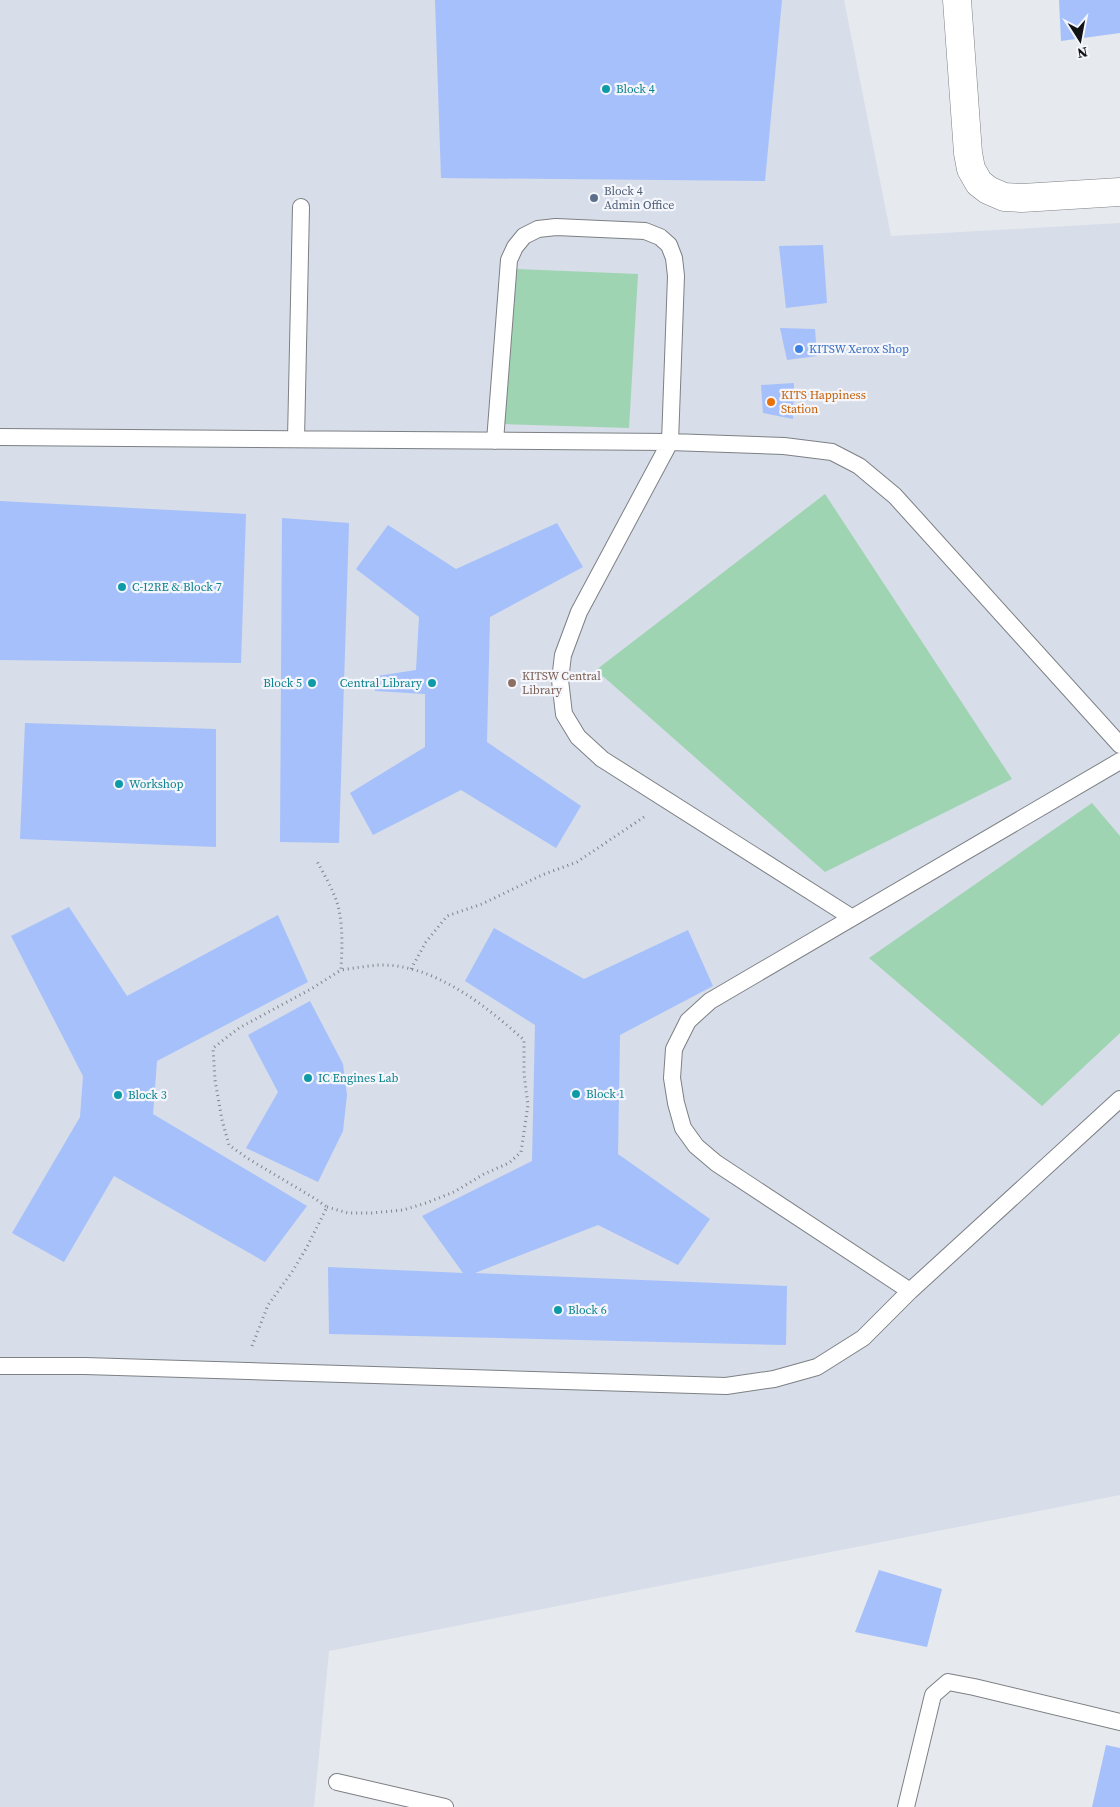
<svg xmlns="http://www.w3.org/2000/svg" width="1120" height="1807" viewBox="0 0 1120 1807" font-family="'Source Serif 4',serif">
	<style>
		.built { fill: #d7dde9 }
		.green { fill: #9fd4b2 }
		.building { fill: #a5c0fa }
		.lines { fill: none; stroke-linecap: round; stroke-linejoin: round }
		.service-casing { stroke: #7d8084; stroke-width: 18 }
		.minor-casing { stroke: #7d8084; stroke-width: 29 }
		.path { stroke: #828488; stroke-width: 3; stroke-dasharray: 1 4; stroke-linecap: butt }
		.service { stroke: #fff; stroke-width: 16 }
		.minor { stroke: #fff; stroke-width: 28 }
		.culture-dot { fill: #0f9aa8; stroke: #f4f6fc; stroke-width: 2 }
		.service-dot { fill: #5c6f8a; stroke: #f4f6fc; stroke-width: 2 }
		.shop-dot { fill: #3f7fe0; stroke: #f4f6fc; stroke-width: 2 }
		.food-dot { fill: #e8710a; stroke: #f4f6fc; stroke-width: 2 }
		.education-dot { fill: #8d6e63; stroke: #f4f6fc; stroke-width: 2 }
		.labels { text-anchor: middle; dominant-baseline: central; stroke-width: 4.5; stroke-linejoin: round; paint-order: stroke }
		.culture-label { font-size: 12px; fill: #0d838f; stroke: #f4f6fc; text-anchor: start }
		.service-label { font-size: 12px; fill: #4e5e75; stroke: #f4f6fc; text-anchor: start }
		.shop-label { font-size: 12px; fill: #366cbe; stroke: #f4f6fc; text-anchor: start }
		.food-label { font-size: 12px; fill: #c56008; stroke: #f4f6fc; text-anchor: start }
		.education-label { font-size: 12px; fill: #785e54; stroke: #f4f6fc; text-anchor: start }
	</style>
	<rect width="100%" height="100%" fill="#e6e9ee"/>
	<path class="built" d="M0,0H844L891,236L1120,223V1495L329,1651L314,1807H0Z"/>
	<path class="green" d="M517,269L638,274L629,428L504,424Z
		M825,494L1012,779L825,872L596,670Z
		M1092,803L1120,836V1033L1042,1106L869,958Z"/>
	<path class="building" d="M435,0H782L765,181L441,178Z
		M1059,0H1120V33L1061,41Z
		M823,245L827,303L786,308L779,246Z
		M780,328L815,329L817,356L787,360Z
		M794,383L793,419L763,413L761,385Z
		M0,501L246,514L241,663L0,660Z
		M282,518L349,523L339,843L280,842Z
		M557,523L583,567L490,617L487,742L581,806L556,848L461,790L373,835L350,793L425,747V694L375,691L377,676L416,670L419,617L356,569L388,525L456,569Z
		M25,723L216,729V847L20,839Z
		M69,907L127,996L278,915L308,982L157,1061L153,1114L307,1206L265,1262L114,1176L64,1262L12,1233L80,1117L83,1076L11,936Z
		M494,928L584,979L688,930L713,986L620,1035L618,1154L710,1219L678,1265L598,1225L475,1273L787,1286L786,1345L329,1334L328,1267L463,1273L422,1216L532,1161L535,1025L465,981Z
		M310,1001L343,1064L347,1095L343,1131L318,1182L246,1148L278,1092L248,1035Z
		M879,1570L942,1589L927,1647L855,1632Z
		M1106,1745L1120,1748V1807H1092Z"/>
	<g class="lines">
		<defs>
			<path id="service" d="M0,437L670,442L784,446L832,452L859,466L895,496L1120,745
				M296,439L301,207
				M495,441L509,260L515,247L524,236L538,229L556,227L645,231L660,237L669,245L674,258L676,276L670,442L579,612L563,655L560,680L564,714L578,737L602,759L851,917
				M910,1291L716,1163L696,1146L683,1128L676,1103L672,1078L674,1049L688,1021L710,1001L1120,761
				M0,1366H85L726,1386L774,1379L817,1367L863,1338L910,1291L1120,1099
				M337,1782L445,1807
				M906,1807L933,1695L948,1682L974,1687L1120,1722"/>
			<path id="minor" d="M957,0L968,153L971,169L979,183L988,190L1004,197L1022,198L1120,192"/>
		</defs>
		<use href="#service" class="service-casing"/>
		<use href="#minor" class="minor-casing"/>
		<path class="path" d="M411,969L426,942L447,916L482,904L542,875L577,862L644,817
			M327,1207L348,1213H372L403,1210L426,1203L454,1192L484,1174L509,1163L521,1152L528,1105L524,1074V1040C486,1006 434,964 380,965C367,966 354,968 341,970
			M252,1346L268,1305L292,1272L307,1247L327,1207L314,1198L247,1158L229,1145L222,1120L215,1080L213,1048L239,1028L311,989L341,970C342,950 343,929 339,910C335,892 324,875 316,859"/>
		<use href="#service" class="service"/>
		<use href="#minor" class="minor"/>
	</g>
	<g class="culture-dot">
		<circle cx="606" cy="89" r="5"/>
		<circle cx="122" cy="587" r="5"/>
		<circle cx="312" cy="683" r="5"/>
		<circle cx="432" cy="683" r="5"/>
		<circle cx="119" cy="784" r="5"/>
		<circle cx="308" cy="1078" r="5"/>
		<circle cx="576" cy="1094" r="5"/>
		<circle cx="118" cy="1095" r="5"/>
		<circle cx="558" cy="1310" r="5"/>
	</g>
	<circle class="service-dot" cx="594" cy="198" r="5"/>
	<circle class="shop-dot" cx="799" cy="349" r="5"/>
	<circle class="food-dot" cx="771" cy="402" r="5"/>
	<circle class="education-dot" cx="512" cy="683" r="5"/>
	<g class="labels">
		<g class="culture-label">
			<text x="616" y="89">Block 4</text>
			<text x="132" y="587">C-I2RE &amp; Block 7</text>
			<text x="302" y="683" text-anchor="end">Block 5</text>
			<text x="422" y="683" text-anchor="end">Central Library</text>
			<text x="129" y="784">Workshop</text>
			<text x="318" y="1078">IC Engines Lab</text>
			<text x="586" y="1094">Block 1</text>
			<text x="128" y="1095">Block 3</text>
			<text x="568" y="1310">Block 6</text>
		</g>
		<g class="service-label">
			<text x="604" y="191">Block 4<tspan x="604" dy="14">Admin Office</tspan></text>
		</g>
		<g class="shop-label">
			<text x="809" y="349">KITSW Xerox Shop</text>
		</g>
		<g class="food-label">
			<text x="781" y="395">KITS Happiness<tspan x="781" dy="14">Station</tspan></text>
		</g>
		<g class="education-label">
			<text x="522" y="676">KITSW Central<tspan x="522" dy="14">Library</tspan></text>
		</g>
	</g>
	<g transform="translate(1080 40) rotate(169)" stroke="#f4f6fc" stroke-width="4" paint-order="stroke">
	<path d="M0-4L9 19L0 12L-9 19Z" fill="#121315"/>
	<text y="-8" font-size="14" font-weight="bold" text-anchor="middle" fill="#121315">N</text>
	</g>
</svg>
